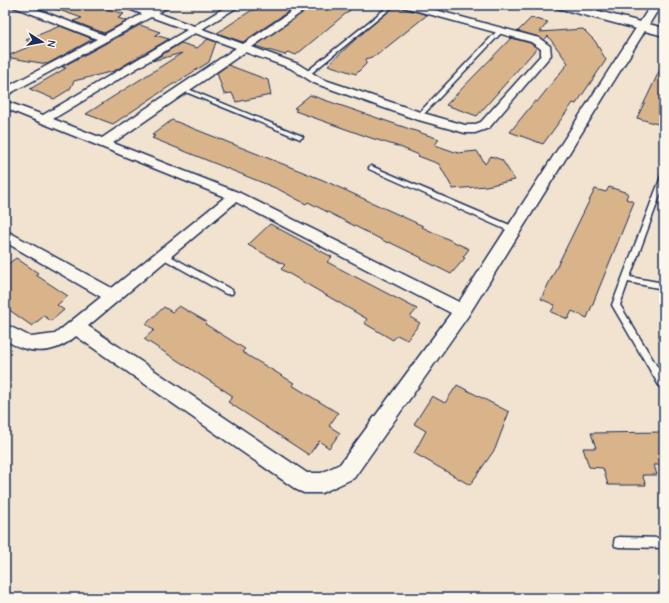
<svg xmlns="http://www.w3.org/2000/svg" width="669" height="603" viewBox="0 0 669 603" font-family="'Comic Neue',sans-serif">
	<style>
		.building { fill: #d9b48b; stroke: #1b2f5e }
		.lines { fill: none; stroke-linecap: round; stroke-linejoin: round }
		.service-casing { stroke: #1b2f5e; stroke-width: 3 }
		.minor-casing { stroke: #1b2f5e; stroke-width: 3 }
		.tertiary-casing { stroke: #1b2f5e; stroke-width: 3 }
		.service { fill: #fbf7ec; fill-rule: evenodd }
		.minor { fill: #fbf7ec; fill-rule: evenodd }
		.tertiary { fill: #fbf7ec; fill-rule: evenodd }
	</style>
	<rect width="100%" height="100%" fill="#f1e3cf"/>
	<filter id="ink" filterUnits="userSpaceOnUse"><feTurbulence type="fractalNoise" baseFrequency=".025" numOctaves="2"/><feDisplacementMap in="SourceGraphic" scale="8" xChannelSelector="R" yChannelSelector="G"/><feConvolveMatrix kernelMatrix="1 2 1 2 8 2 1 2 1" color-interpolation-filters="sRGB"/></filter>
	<g filter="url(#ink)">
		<path class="building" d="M54,5H95L124,14L118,18L127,21L104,33L73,21L82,18L53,8Z
			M271,5H298L243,42L217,33L252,10H254L259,8L264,9Z
			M313,5H356L296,55L288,52L285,55L255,46Z
			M396,5H400L403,8L427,15L377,55L366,59V64L356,74L328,65L359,36Z
			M531,18L548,22L540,32L583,29L595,41L606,60L576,104L573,103L543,144L510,132L535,101L537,102L568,63L548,36L544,40L539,37L518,31Z
			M140,25L160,32L155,35L169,39L114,71L74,81L70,89L54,99L30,89L66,68L62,67Z
			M60,26L93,39L47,64L5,57L33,45L26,40Z
			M511,38L530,43L537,48L477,116L446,105Z
			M208,39L216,42L209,62L174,84H173L113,124L86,114L182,53L152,61L181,43L197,48Z
			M664,61V117L661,125L637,118Z
			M228,65L268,80L271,95L236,102L232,93L224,94L217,73Z
			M310,95L439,139L435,145L458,153L477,151L485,164L491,156L502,160L515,180L486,186L453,189L439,164L418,156L419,155L400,147L371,138L295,111L297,109L294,108Z
			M172,120L323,180L423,226L422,227L469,249L463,257L465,258L451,274L421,259L422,258L389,242L388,243L308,202L306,204L278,189L152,138L155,136L152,135Z
			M609,187L628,193L626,199L634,202L587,318L572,311L568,319L551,312L555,305L541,299L595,189L606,192Z
			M270,224L332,257L327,262L417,309L410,317L420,323L407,340L397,335L393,340L364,323L367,319L281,269L285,265L248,245Z
			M16,258L38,273L36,275L68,296L57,305L64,310L51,321L44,316L32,326L5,307V266Z
			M179,306L207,322L205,324L245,349L242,352L294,383L292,385L338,413L329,426L340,433L329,448L319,441L309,455L228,402L233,396L144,339L154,330L146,324L164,307L172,312Z
			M457,385L509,412L495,449L470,485L414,453L426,431L414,424L432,396L445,403Z
			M664,432V465H654L657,475H642L646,485H608L603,468L589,467L583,448H596L591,433Z"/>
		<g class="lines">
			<defs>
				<path id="service" d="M390,5H395L309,75H305V73Z
					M498,30L503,31L421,117H417V115Z
					M183,87L302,136L303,137L300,139L298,138L181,90L180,89Z
					M371,166L517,228L518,230L514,233L511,232L369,169V167Z
					M662,174H664V185L630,277L658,282L664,281V287L658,288L628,282L620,305L664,378V390L661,389L612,305Z
					M163,252L232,290L233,292L232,294H226L160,257L159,255L160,253Z
					M619,537L664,538V548L619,547L615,546L614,542L615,538Z"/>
				<path id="minor" d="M12,5H26L104,35L142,14L124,7L122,5H136L150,10L159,5H171L158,13L194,26L229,5H241L202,29L243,44L301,5H312L252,47L298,64L322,79L423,113L465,125H473L481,122L541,55V49L531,42L403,7L401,5H417L539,38L550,46L551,55L489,128L475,133H465L415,119L314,83L290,68L245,52L113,143L240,193L459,302L651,5H661L468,316L354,478L322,493H304L297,490L76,336C54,355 30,355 5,340V324L31,337L55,334L101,297L5,242V230L112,288L225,197L5,108V101L43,115L187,30L151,17L5,96V88L97,39L14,7ZM195,33L236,48L102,138L53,119ZM236,202L451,313L340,464L321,473H307L88,326Z"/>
				<path id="tertiary" d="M555,5H575L664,28V36L557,8Z"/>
			</defs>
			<use href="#service" class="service-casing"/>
			<use href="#minor" class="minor-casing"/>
			<use href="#tertiary" class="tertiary-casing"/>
			<use href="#service" class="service"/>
			<use href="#minor" class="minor"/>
			<use href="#tertiary" class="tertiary"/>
		</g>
	</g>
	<rect width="669" height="603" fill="none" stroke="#fbf7ec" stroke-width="20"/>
	<rect x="10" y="10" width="649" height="583" fill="none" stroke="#1b2f5e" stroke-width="1.5" filter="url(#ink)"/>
	<g transform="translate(42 42) rotate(101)" stroke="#fbf7ec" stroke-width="3" paint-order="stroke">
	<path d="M0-3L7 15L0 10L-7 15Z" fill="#1b2f5e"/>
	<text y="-6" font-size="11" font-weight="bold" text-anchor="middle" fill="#1b2f5e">N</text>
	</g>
</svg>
